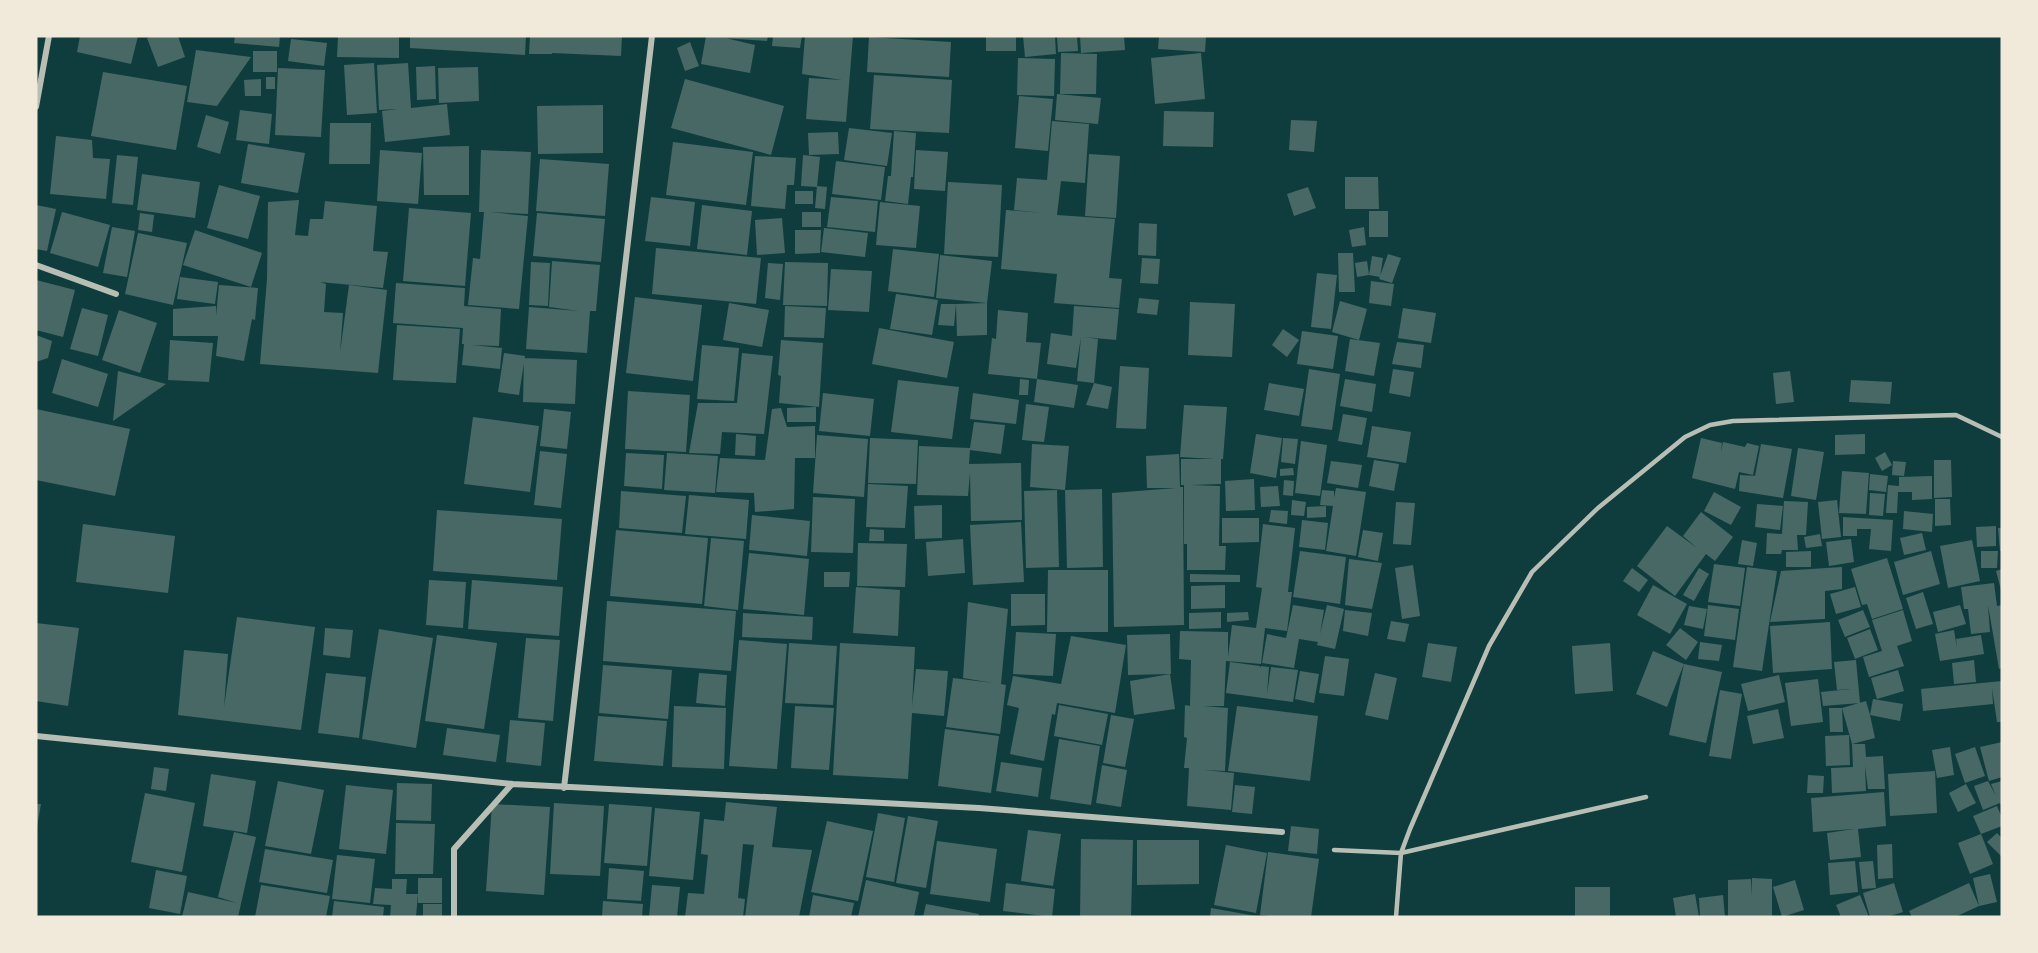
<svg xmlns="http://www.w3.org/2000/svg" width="2038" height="953" viewBox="0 0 2038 953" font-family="'Roboto Condensed',sans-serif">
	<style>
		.building { fill: #486865 }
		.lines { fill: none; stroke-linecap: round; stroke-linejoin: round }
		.service { stroke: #b8beb3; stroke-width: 4.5 }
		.minor { stroke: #b8beb3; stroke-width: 6 }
	</style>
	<rect width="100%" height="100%" fill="#0f3d3e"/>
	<path class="building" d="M80,36H138L131,64L77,52Z
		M152,36H178L185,57L158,67L147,38Z
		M235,36H280L279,47L234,43Z
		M338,36H399V58L337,57Z
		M410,36H526L525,55L410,48Z
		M530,36H622L621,56L552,53V54H529Z
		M706,36H717L755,45L750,73L701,64Z
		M722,36H768L767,41L722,38Z
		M773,36H802L800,48L772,46Z
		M805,36H853L846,122L806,119L809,78L842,80L802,74Z
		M986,36H1016V51H986Z
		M1023,36H1055L1056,54L1025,57Z
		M1057,36H1077L1078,51L1058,52Z
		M1080,36H1124L1125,50L1081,53Z
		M1159,36H1206L1205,52L1158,49Z
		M869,37L951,42L949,77L867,72Z
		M291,39L327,43L324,66L288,61Z
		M690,42L699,66L685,71L677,48Z
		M196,50L251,57L217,106L187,102Z
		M253,51H277V72H253Z
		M1061,53L1097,54L1096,94H1060Z
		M1201,53L1205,99L1155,104L1151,58Z
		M1018,58L1055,59L1054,96L1017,95Z
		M374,63L377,113L347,115L344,65Z
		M408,63L411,108L447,104L450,135L385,142L382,111L397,109L379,110L377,65Z
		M435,66L436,99L417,100L416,67Z
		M478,67L479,101L439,103L438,68Z
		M278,68L325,70L321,137L275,135Z
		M103,72L187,86L176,150L91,136Z
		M874,75L952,80L949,133L870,129Z
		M266,77H275V89H266Z
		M261,79V96H245L244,80Z
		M685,79L784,106L771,155L671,128Z
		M1057,94L1101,98L1098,124L1055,120Z
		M1019,96L1053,99L1048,151L1015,148Z
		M603,105V153L538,154L537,106Z
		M240,110L272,114L269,144L236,140Z
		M1164,111L1214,112L1213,147L1163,146Z
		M206,115L229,122L220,154L197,147Z
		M1291,120L1317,121L1314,152L1289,150Z
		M1052,121L1089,124L1085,183L1061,181L1057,215L1115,219L1109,278L1122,279L1119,308L1054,303L1057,274L1001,269L1006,210L1043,213L1014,210L1017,178L1047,180Z
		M330,123H371L370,164H329Z
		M849,128L892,133L887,166L844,160Z
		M894,131L916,133L913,177H911L908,204L885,201L888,176H891Z
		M838,132L839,154L809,155L808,133Z
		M56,136L92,140L93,158L110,159L106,199L50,194Z
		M673,142L753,152L746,205L666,195Z
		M248,144L305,153L298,193L241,183Z
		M469,146V195H424L423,147Z
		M380,150L422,153L418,204L377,201Z
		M481,150L531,152L528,214L490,212L528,216L519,309L468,305L473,258L480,259L484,212H479Z
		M916,150L948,152L945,191L914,189Z
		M1089,154L1120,156L1116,218L1085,216Z
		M117,155L138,157L133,205L112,203Z
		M803,155L820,157L817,187L801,186Z
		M755,156L796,158L794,185H787L785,209L751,206Z
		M540,159L609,164L605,216L536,211Z
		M836,161L885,167L881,200L832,194Z
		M142,174L200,182L195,218L137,210Z
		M1345,177H1378L1379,209H1345Z
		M948,182L1002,185L998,257L944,254Z
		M219,185L260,196L248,239L207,228Z
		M817,186L827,187L825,209L815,208Z
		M1308,187L1316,208L1294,216L1287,194Z
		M795,191H813V204H795Z
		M651,197L695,202L690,246L645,241Z
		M831,197L878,201L875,232L827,227Z
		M299,200L295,235L308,236L310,219H323L325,201L377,206L373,251L388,252L383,288L320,282L326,284L324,312L343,313L340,353L349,285L387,290L378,373L260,364L267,279L268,202Z
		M880,202L920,206L916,248L876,245Z
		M36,205L56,209L47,251L36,249Z
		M702,205L752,211L747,255L697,249Z
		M409,208L471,213L465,286L403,281Z
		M1369,211H1388V237H1369Z
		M62,212L110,225L98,267L50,253Z
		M802,212H821V227H802Z
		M140,213L154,215L152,232L138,230Z
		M537,213L605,219L601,262L533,256Z
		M782,218L785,253L757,255L755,220Z
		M1139,223L1157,224L1156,256L1138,255Z
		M112,227L135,231L127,277L103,273Z
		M1364,227L1366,245L1352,247L1349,230Z
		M824,228L868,233L865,257L821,252Z
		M195,230L262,253L251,287L183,265Z
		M795,230H821L820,253L795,254Z
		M138,233L187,243L173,305L125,294Z
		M656,248L761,258L756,304L652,294Z
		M893,249L939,254L934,297L888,291Z
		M1338,253H1353L1355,292H1339Z
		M1388,254L1401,258L1392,283L1379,279Z
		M940,255L992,261L987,303V335L957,336L956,304L987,303L936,298Z
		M1372,256L1383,258L1380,277L1369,275Z
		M1142,258L1160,259L1158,284L1140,283Z
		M552,261L600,265L596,311H590L587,353L526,349L529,307L579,311L549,307Z
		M1367,261L1369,275L1357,277L1355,263Z
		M531,262L550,263L548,306L529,305Z
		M785,262L828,263L827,306L783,305Z
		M768,263L783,264L780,300L765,298Z
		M831,269L872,271L869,312L828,310Z
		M1317,273L1337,275L1331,329L1311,327Z
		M180,277L218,282L215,304L177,299Z
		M36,280L75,290L63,337L36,330Z
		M1371,281L1394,284L1391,306L1369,303Z
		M396,283L465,288L464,306L501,309L499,346L472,345L502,348L500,369L462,365L464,344H462L463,328L393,323Z
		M219,285L258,288L255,320L252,319L244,361L216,356L218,336H173V309L216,306V316Z
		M896,294L938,300L932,335L890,329Z
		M635,297L702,305L693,381L626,373Z
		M1139,298L1159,300L1157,315L1137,313Z
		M1340,301L1367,309L1359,340L1332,332Z
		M1190,302L1235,304L1232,357L1188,355Z
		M729,303L769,310L762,347L723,340Z
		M941,304H956L954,326L938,325Z
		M785,306L826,308L824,338L784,337Z
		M1074,306L1119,309L1116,340L1084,337L1098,339L1094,383L1077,381L1081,337L1076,368L1047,364L1051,333L1072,336Z
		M82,308L108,315L98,356L70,349Z
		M1403,308L1436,313L1431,343L1398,338Z
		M119,310L157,323L140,373L102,360Z
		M998,310L1028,313L1026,342L1041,343L1037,379L1078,385L1074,408L1034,402L1037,379L988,374L992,338L996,339Z
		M397,325L460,329L456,383L393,380Z
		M879,328L954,342L947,378L872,364Z
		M1283,329L1299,340L1287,357L1272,345Z
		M1302,331L1338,336L1333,369L1297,364Z
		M36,335L52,341L48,358L36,362Z
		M1350,339L1380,343L1374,376L1345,371Z
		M170,340L213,343L209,382L168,380Z
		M781,340L823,343L819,407L779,403L781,376L778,375Z
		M1397,342L1424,345L1421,368L1392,364Z
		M702,345L739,348L734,401L697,399Z
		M504,353L525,356L519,395L498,392Z
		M742,353L773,356L764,434L722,432L720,454L689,453L698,403H737Z
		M524,358L577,360L575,404L523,402Z
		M62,359L108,374L98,407L52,393Z
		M1120,366L1149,368L1146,429L1116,428Z
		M1309,369L1340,374L1332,430L1301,426Z
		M1393,369L1414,372L1410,397L1389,393Z
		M118,371L166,384L113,421Z
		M1790,371L1794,402L1776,404L1773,373Z
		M1020,379L1029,380L1028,395H1019Z
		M1345,379L1376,384L1372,412L1340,406Z
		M898,380L959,387L952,439L891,432Z
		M1851,380L1892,382L1890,404L1849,402Z
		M1094,383L1112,387L1108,409L1086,405Z
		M1269,383L1304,389L1299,416L1264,410Z
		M628,391L690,395L686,452L625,449Z
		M823,393L874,399L870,436L819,431Z
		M973,393L1019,400L1016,424L970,419Z
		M1026,404L1049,407L1044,442L1022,440Z
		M1184,405L1227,407L1223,459H1221V484L1190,485L1220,486L1219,546H1226L1225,570H1187V544H1184V485H1181V459H1215L1180,457Z
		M816,407V422H787V408Z
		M781,408L787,427L815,426V458H795L794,509L755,512L754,493L716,492L720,458L765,460L772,409Z
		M36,409L130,429L115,496L36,480Z
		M544,409L571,412L567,449L540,446Z
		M1343,414L1367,418L1362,445L1338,441Z
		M473,417L539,426L530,492L464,484Z
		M974,422L1005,425L1001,454L970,450L969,464L1021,463L1022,520L971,521L970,473L968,496L917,495L919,446L970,448Z
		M1372,426L1411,432L1406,463L1367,457Z
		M736,434L756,436L755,456L735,455Z
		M1256,434L1282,438L1276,478L1250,473Z
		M1865,434V454L1835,455V435Z
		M817,435L868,439L864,497L813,493Z
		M870,438L918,440L916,484L868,483Z
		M1283,438L1298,439L1295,464L1281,462Z
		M1701,438L1722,443L1721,452L1723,442L1745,447L1747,443L1759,446L1753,475L1739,472L1735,489L1692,478Z
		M1301,441L1327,445L1320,496L1295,493Z
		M1032,444L1069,446L1065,490L1030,487Z
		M1761,444L1792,449L1783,498L1739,491L1740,475L1758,476H1755Z
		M1798,448L1824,452L1816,500L1791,496Z
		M540,451L567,454L561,508L534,505Z
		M1885,452L1892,465L1882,471L1875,458Z
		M626,453L664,455L662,489L624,486Z
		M667,453L718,456L715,493L664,490Z
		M1179,454L1180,487H1183L1184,625L1114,627L1112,493L1176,488H1147L1146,456Z
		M1374,460L1399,464L1394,491L1369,486Z
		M1934,460H1951L1952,497L1934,498Z
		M1331,461L1362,465L1358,488L1327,483Z
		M1893,461L1906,462L1904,476L1892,475Z
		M1293,468L1294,475L1280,476V469Z
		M1842,471L1869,473L1866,514L1839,513Z
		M1870,474L1888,476L1886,492L1869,490Z
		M1932,476V499L1912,500V492H1898L1897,513H1886L1888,485L1899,486V477Z
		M1254,479L1255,510L1226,511L1225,481Z
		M1284,480L1294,481L1293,496L1283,495Z
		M868,484L908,486L905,528L866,527Z
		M1278,486L1280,506L1261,507L1260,487Z
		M1336,488L1366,492L1356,556L1326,551L1333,506L1320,505L1322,490L1334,491V498Z
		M1102,489L1103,567L1067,568L1065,490Z
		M1057,490L1059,567L1026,568L1024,491Z
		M621,491L686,496L682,533L619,528Z
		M1714,492L1741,507L1731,525L1704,511Z
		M1870,493L1885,494L1883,516L1869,515Z
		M689,495L749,500L746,539L685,534Z
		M813,497L855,499L853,553L811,552Z
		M1935,499H1950L1951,525L1935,526Z
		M1292,500L1306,502L1304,516L1291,515Z
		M1837,500L1841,537L1822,539L1818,502Z
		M1784,501L1808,502L1806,535H1797L1798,550H1782L1781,554H1766L1767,533L1795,535L1782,534Z
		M1396,502L1415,503L1411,545L1393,544Z
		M1757,504L1783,506L1780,530L1755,527Z
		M942,505V538L915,539L914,506Z
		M1326,506V517L1307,518V507Z
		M437,510L562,519L557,580L433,571Z
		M1271,510L1288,511L1287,524L1269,522Z
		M1904,511L1933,514L1932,532L1903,529Z
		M1701,512L1733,537L1715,561L1706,554L1675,596L1637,566L1667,526L1697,548L1683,536Z
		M752,515L810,521L807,556L749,550Z
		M1843,517L1893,520L1891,551L1869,549L1871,529H1857V536H1843Z
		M1222,518H1259V542L1222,543Z
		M1302,520L1328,523L1325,550L1299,547Z
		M1021,522L1024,582L973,585L970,525Z
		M83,524L175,536L168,593L76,582Z
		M1263,524L1295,528L1288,592H1292L1287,631L1265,628L1261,664L1226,661L1224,706H1204L1228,708L1225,771L1204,770L1234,773L1231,810L1187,806L1189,768H1184L1187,738L1184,737L1185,705L1190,706L1191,660L1179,659L1180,631L1228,632V657L1232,625L1256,628L1262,588L1256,587Z
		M1996,526V546L1977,547L1976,527Z
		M1998,528H2002V551H2000Z
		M870,529L884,530V541H869Z
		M616,530L708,538L702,604L610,596Z
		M1363,530L1383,533L1378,561L1358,557Z
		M1922,533L1926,550L1904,555L1900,538Z
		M1820,534L1822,546L1806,548L1804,537Z
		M711,538L744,541L738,610L704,606Z
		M963,539L965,573L928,576L926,542Z
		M1851,539L1854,562L1829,566L1826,542Z
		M1742,540L1757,543L1753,566L1738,564Z
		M1972,540L1980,581L1948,588L1940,546Z
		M858,543L907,544L905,587L857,586Z
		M1300,551L1346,557L1340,604L1293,597Z
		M1811,551V567H1786V552Z
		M1931,551L1940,584L1903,595L1894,562Z
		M1981,551H1998L1997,568H1981Z
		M749,553L809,559L804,615L743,609Z
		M1887,558L1903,609L1872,619L1867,604L1862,605L1851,569Z
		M1349,559L1382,563L1372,609L1345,605Z
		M1714,564L1745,568L1740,606L1708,602Z
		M1413,565L1420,616L1402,619L1395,568Z
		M1747,567L1777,571L1762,671L1733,667Z
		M1842,567V589L1825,591V619L1770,622L1781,571Z
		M1632,568L1648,580L1639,592L1623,581Z
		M1699,568L1709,574L1694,601L1683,595Z
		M2002,569V590H2001L1996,571Z
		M1048,570H1108V632H1047Z
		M824,572H850L849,587H824Z
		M1190,574L1240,575V582H1190Z
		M429,580L466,582L463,628L426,625Z
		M472,580L563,587L559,636L468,629Z
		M1994,583L1997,606L2002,605V668L1999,669L1988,605L1990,632L1971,634L1968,609H1964L1961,587Z
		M1225,585V608L1191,609V586Z
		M1653,585L1687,604L1670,634L1637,615Z
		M856,587L900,590L898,636L853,633Z
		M1855,587L1861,607L1836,614L1830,594Z
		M1923,592L1933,624L1916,629L1906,598Z
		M1011,594H1045V625L1011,626Z
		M607,601L736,611L731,671L603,661Z
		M968,602L1008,609L1001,684L1006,685L1000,734L946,727L953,678L993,683L963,678Z
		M1293,605L1324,610L1320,634L1327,605L1344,609L1335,649L1317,645L1318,642L1299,639L1294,668L1262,663L1267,634L1286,638Z
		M1708,605L1739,609L1735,640L1704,636Z
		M1960,605L1966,624L1938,632L1933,612Z
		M1689,606L1707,609L1703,629L1684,625Z
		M1345,610L1372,613L1368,636L1343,631Z
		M1863,610L1870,627L1845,637L1838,620Z
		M1903,610L1912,641L1897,646L1904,666L1869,677L1863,657L1882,651L1872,620Z
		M1221,612V628L1189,629V613Z
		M1248,612L1249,620L1227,622V613Z
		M743,613L813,617L812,640L742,637Z
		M237,617L315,627L301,730L178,715L184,650L228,654L224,707Z
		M1391,621L1409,624L1405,642L1387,639Z
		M1830,622L1832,669L1773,673L1770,626Z
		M36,623L79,628L68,706L36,701Z
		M325,628L353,630L350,658L323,655Z
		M1680,628L1698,642L1686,660L1666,645Z
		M379,629L433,638L416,748L362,739Z
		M1870,629L1878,650L1855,659L1847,638Z
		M1954,630L1957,649L1956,639L1981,635L1984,654L1940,661L1935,634Z
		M1016,632L1056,634L1053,676L1013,674Z
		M1170,634L1171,674L1128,675L1127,635Z
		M437,635L497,643L484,729L425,721Z
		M1071,636L1126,645L1115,713L1057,703L1055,715L1052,714L1044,761L1010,754L1019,708L1007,705L1013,676L1061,684Z
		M526,638L560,640L553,721L518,718Z
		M739,640L787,644L777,769L729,766Z
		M1700,642L1722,645L1719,661L1698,659Z
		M789,643L837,646L833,705L785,703Z
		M840,643L915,647L912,707L916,669L948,671L944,716L912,713L908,779L833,775Z
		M1428,643L1457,647L1451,682L1422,677Z
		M1610,643L1613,691L1575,694L1572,646Z
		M1653,651L1684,664L1722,672L1706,743L1669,735L1684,664L1667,707L1636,694Z
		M1325,656L1349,659L1344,696L1319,693Z
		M1856,660L1860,703L1823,706L1821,692L1851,689L1837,690L1834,662Z
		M1974,660L1976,682L1954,684L1952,663Z
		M1230,662L1260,666L1261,668V666L1269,667L1267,694L1271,667L1298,670L1293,702L1226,693Z
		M603,665L672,670L668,719L599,713Z
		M1898,670L1904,691L1877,699L1871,678Z
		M1300,671L1319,674L1314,703L1295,699Z
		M326,673L366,677L359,738L318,733Z
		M699,673L727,675L725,706L696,703Z
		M1375,673L1397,678L1388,720L1365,715Z
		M1170,674L1175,709L1134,715L1130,681Z
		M1779,675L1785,702L1748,711L1741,684Z
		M1818,679L1823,722L1791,726L1785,683Z
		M2002,681V722H1997L1992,688L1993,704L1923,711L1921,689Z
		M1720,690L1742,694L1731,759L1709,756Z
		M1873,699L1903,704L1900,721L1870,715L1875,738L1852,744L1842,708L1843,732H1830L1829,708H1842L1866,701L1870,715Z
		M1059,705L1108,714L1102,745L1054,736Z
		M674,706L726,708L724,769L672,767Z
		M795,706L834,708L829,770L791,768Z
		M1237,706L1318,716L1310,781L1228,771Z
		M1778,709L1784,738L1753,744L1747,716Z
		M1111,715L1134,719L1125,767L1103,763Z
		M598,716L667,721L663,766L594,761Z
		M510,720L545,723L541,766L506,762Z
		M447,728L500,735L496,762L443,755Z
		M945,729L999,736L991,793L938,786Z
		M1849,735L1850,765L1826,766L1825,736Z
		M1059,739L1100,746L1091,805L1050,799Z
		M2002,742V777L1989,781L1980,747Z
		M1852,744H1865L1866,757L1883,756L1885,789H1868L1865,766L1866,791L1832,793L1831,768L1853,767Z
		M1950,747L1954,775L1937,778L1932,750Z
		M1975,747L1985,776L1965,783L1955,754Z
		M1001,762L1042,768L1038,797L996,791Z
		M1102,765L1127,770L1121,807L1096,803Z
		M154,767L169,769L166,791L151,789Z
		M1935,771L1937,813L1890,816L1888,774Z
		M211,774L256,781L247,833L203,826Z
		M1808,775L1824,776L1823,793H1807Z
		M278,781L324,790L311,854L265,846Z
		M1988,781L1996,796L1991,784L2002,781V808L2000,803L1983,810L1974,786Z
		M397,783L432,784L431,821L396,820Z
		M1966,784L1976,803L1958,812L1949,793Z
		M346,785L393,790L386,854L339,849Z
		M1235,785L1255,787L1252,814L1232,812Z
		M1884,792L1886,826L1858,829L1861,857L1830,860L1827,833L1854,829L1813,832L1811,798Z
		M145,793L195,803L182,872L131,862Z
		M726,802L777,807L772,847L812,850L799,917H745L754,845L743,844L738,898L745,899L743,917H685L688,893L704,894L708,855L701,854L704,819L724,821Z
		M554,803L604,806L600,876L550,874Z
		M36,804H41L37,827L36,826Z
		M492,804L550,807L544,895L486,891Z
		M609,804L652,807L647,866L604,863Z
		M1997,806L2002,818V826L1981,834L1973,816Z
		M655,808L700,812L693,880L649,876Z
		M878,813L905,818L894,882L866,877Z
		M908,816L938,821L926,888L896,883Z
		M827,821L873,831L858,901L811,892Z
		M396,823L435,824L433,874H395Z
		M1291,826L1319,829L1317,854L1288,851Z
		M1028,830L1061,834L1053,886L1021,881Z
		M234,832L256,837L238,917H182L188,892L237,903L218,897Z
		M1997,833L2002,838V857L1987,842Z
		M1981,834L1993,864L1970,874L1958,843Z
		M1081,839L1133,840L1131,917H1080Z
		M1137,840H1199V884L1137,885Z
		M937,841L997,849L990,902L930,894Z
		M1892,844L1893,878L1878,879L1877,845Z
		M1226,845L1267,853L1256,913L1214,905Z
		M265,849L333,860L327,893L259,882Z
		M1268,852L1319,859L1311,917H1278L1260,915Z
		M337,855L375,859L370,903L332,899Z
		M1855,861L1858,892L1830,895L1828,863Z
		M1873,861L1876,888L1862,889L1859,862Z
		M609,868L644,871L641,901L607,899Z
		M156,870L187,876L180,914L149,908Z
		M1990,874L1997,902L1979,906L1955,917H1912L1909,911L1969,883L1979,906L1973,878Z
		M418,878H442V903H418Z
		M1752,878L1772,879V917H1728V880L1751,879L1752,896Z
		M392,879H407L406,894H418L416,917H390L391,905L373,904L375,888L392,889Z
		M866,880L919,892L914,917H858Z
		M1795,880L1804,910L1782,917L1773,887Z
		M1006,883L1055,889L1052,917L1003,911Z
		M1894,883L1903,912L1887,917H1870L1863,893Z
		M261,885L330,896L326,917H255Z
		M652,885L680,887L677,917H649Z
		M1575,887H1610V917H1575Z
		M1695,894L1699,917H1676L1673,898Z
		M813,895L854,903L851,917H809Z
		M1723,895L1725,917H1700L1699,898Z
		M1860,895L1869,917H1841L1836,905Z
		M334,901L384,907L383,917H332Z
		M603,901L643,904L642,917H602Z
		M423,904H442V917H423Z
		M926,904L979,914L978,917H923Z
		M1211,908L1256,916V917H1210Z"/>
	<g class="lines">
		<path class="service" d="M1334,850L1401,853L1646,797
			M1396,917L1401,853L1410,829L1489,646L1532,572L1598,508L1685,437L1710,425L1733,421L1956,415L2002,437"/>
		<path class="minor" d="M36,107L49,36
			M36,265L116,294
			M36,736L512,784L979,808L1282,832
			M564,788L652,36
			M454,917V849L512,784"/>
	</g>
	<rect width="2038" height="953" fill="none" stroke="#f1e9da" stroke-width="75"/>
</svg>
